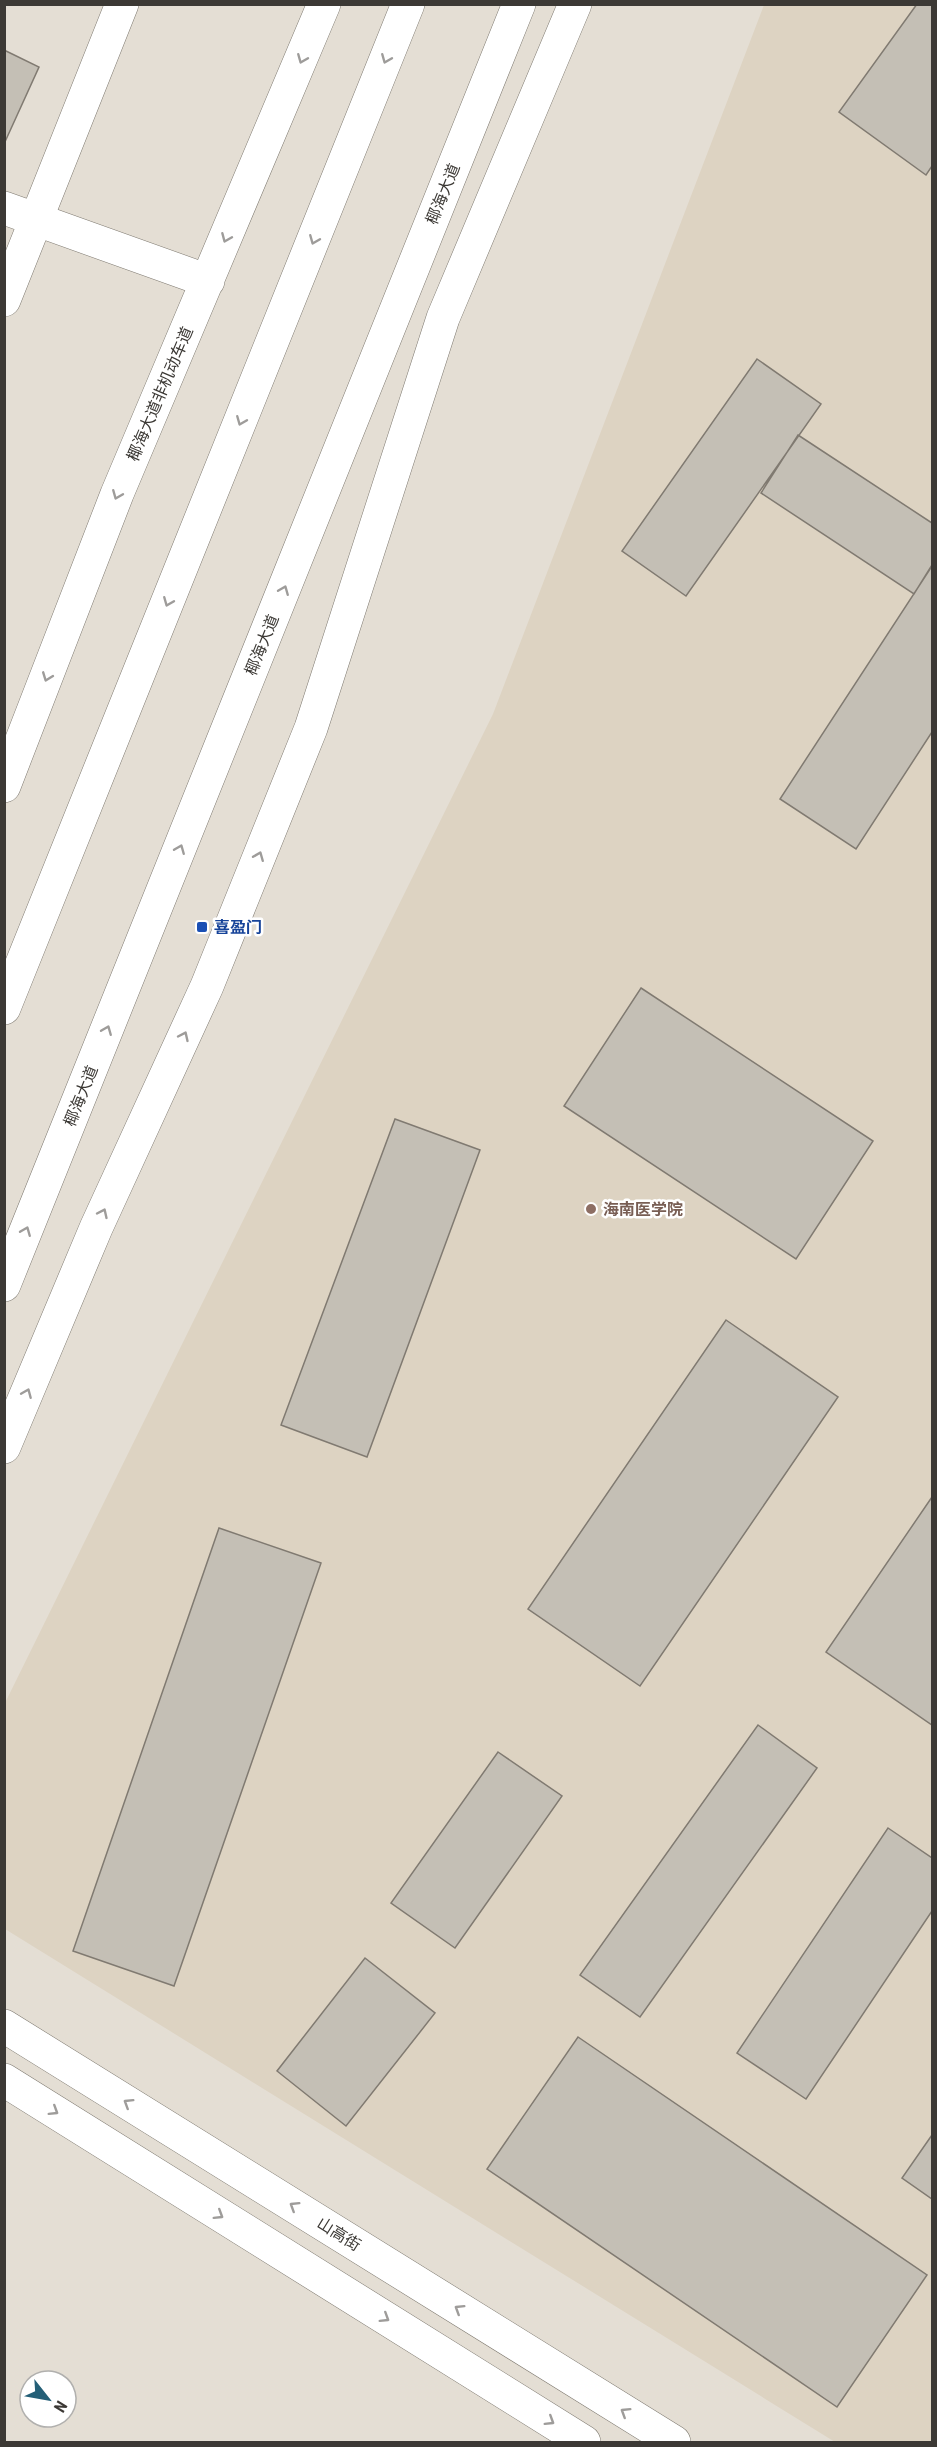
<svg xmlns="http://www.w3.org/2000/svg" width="937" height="2447" viewBox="0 0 937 2447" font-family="'Roboto Condensed','Noto Sans SC',sans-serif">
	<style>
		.built { fill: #ddd3c2 }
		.building { fill: #c4bfb5; stroke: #807a71; stroke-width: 1.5 }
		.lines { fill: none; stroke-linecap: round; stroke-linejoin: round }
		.minor-casing { stroke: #7f7a71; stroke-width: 34 }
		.major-casing { stroke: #7f7a71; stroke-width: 34 }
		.highway-casing { stroke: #7f7a71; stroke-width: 34 }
		.minor { stroke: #fff; stroke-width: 33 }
		.major { stroke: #fff; stroke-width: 33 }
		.highway { stroke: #fff; stroke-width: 33 }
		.oneway { stroke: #9e9c9a }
		.transit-dot { fill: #1a4fb4; stroke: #fff; stroke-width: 2 }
		.education-dot { fill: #8d6e63; stroke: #fff; stroke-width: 2 }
		.labels { text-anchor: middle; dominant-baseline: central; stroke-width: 5; stroke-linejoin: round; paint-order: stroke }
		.street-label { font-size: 16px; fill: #3c3935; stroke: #fff }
		.transit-label { font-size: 16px; font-weight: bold; fill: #164399; stroke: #fff; text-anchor: start }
		.education-label { font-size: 16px; font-weight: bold; fill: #785e54; stroke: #fff; text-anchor: start }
	</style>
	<rect width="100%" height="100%" fill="#e4ded4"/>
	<path class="built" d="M764,5H932V2442H835L5,1929L4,1705L493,714Z"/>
	<path class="building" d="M917,4H932V166L926,175L839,112Z
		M4,50L39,67L4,144Z
		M757,359L821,404L686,596L622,551Z
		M798,435L932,523V565L914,594L761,493Z
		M932,566V732L856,849L780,799Z
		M641,988L873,1141L796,1259L564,1106Z
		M395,1119L480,1150L367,1457L281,1425Z
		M726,1320L838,1397L640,1686L528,1609Z
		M932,1497V1725L826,1652Z
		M219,1528L321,1563L174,1986L73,1951Z
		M758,1725L817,1768L640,2017L580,1975Z
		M498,1752L562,1796L455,1948L391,1903Z
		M888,1828L932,1858V1911L806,2099L737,2053Z
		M365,1958L435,2013L346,2126L277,2071Z
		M578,2037L927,2275L837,2407L487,2169Z
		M932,2135V2199L902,2178Z"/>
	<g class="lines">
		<defs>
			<path id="minor" d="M4,208L208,281
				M4,300L122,4
				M4,786L117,494L324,4
				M4,1447L96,1228L207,986L311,728L443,318L575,4"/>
			<path id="major" d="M4,2026L674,2442
				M4,2080L584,2442"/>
			<path id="highway" d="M4,1008L408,4
				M4,1285L519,4"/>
		</defs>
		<use href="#minor" class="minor-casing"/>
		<use href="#major" class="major-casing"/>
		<use href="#highway" class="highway-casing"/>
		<use href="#minor" class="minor"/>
		<use href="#major" class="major"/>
		<use href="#highway" class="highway"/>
	</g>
	<defs><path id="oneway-chevron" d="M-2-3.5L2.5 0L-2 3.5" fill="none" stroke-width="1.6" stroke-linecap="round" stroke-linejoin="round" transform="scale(1.5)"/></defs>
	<g class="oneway">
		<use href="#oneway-chevron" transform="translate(302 59) rotate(112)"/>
		<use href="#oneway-chevron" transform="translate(386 59) rotate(112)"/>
		<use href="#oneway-chevron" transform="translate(226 238) rotate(113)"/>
		<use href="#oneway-chevron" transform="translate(314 240) rotate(112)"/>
		<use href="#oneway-chevron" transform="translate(241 421) rotate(112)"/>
		<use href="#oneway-chevron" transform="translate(117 495) rotate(112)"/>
		<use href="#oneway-chevron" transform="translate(284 590) rotate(-68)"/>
		<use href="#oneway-chevron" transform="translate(168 602) rotate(112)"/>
		<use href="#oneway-chevron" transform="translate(47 677) rotate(111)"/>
		<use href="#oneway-chevron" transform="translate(180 849) rotate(-68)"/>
		<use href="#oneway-chevron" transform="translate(259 856) rotate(-68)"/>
		<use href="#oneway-chevron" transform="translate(107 1030) rotate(-68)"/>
		<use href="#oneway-chevron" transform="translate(184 1036) rotate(-65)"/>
		<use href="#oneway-chevron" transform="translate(103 1213) rotate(-65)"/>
		<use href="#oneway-chevron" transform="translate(26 1231) rotate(-68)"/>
		<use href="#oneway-chevron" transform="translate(27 1393) rotate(-67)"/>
		<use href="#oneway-chevron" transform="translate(128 2103) rotate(-148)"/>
		<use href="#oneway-chevron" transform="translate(54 2111) rotate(32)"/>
		<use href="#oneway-chevron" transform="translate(294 2206) rotate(-148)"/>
		<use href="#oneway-chevron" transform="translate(219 2215) rotate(32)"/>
		<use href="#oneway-chevron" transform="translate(459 2309) rotate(-148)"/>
		<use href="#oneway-chevron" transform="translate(385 2318) rotate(32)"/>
		<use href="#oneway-chevron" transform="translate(625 2412) rotate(-148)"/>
		<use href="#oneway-chevron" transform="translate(550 2421) rotate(32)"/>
	</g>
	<rect class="transit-dot" x="196" y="921" width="12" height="12" rx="3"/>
	<circle class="education-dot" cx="591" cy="1209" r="6"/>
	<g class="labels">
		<g class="street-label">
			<text transform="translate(443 194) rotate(-68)">椰海大道</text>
			<text transform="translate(160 394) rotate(-67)">椰海大道非机动车道</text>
			<text transform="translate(262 645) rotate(-68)">椰海大道</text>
			<text transform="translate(81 1096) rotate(-68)">椰海大道</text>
			<text transform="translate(339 2234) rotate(32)">山高街</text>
		</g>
		<g class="transit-label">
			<text x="214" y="927">喜盈门</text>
		</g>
		<g class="education-label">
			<text x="603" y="1209">海南医学院</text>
		</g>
	</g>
	<rect width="937" height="2447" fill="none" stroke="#3c3935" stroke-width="12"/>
	<g transform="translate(48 2399) rotate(121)"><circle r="28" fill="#ffffff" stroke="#b1b0ae" stroke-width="1.5"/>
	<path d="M0-4.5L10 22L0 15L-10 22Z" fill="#245f77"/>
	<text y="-9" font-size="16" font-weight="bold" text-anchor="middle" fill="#3c3935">N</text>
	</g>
</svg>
